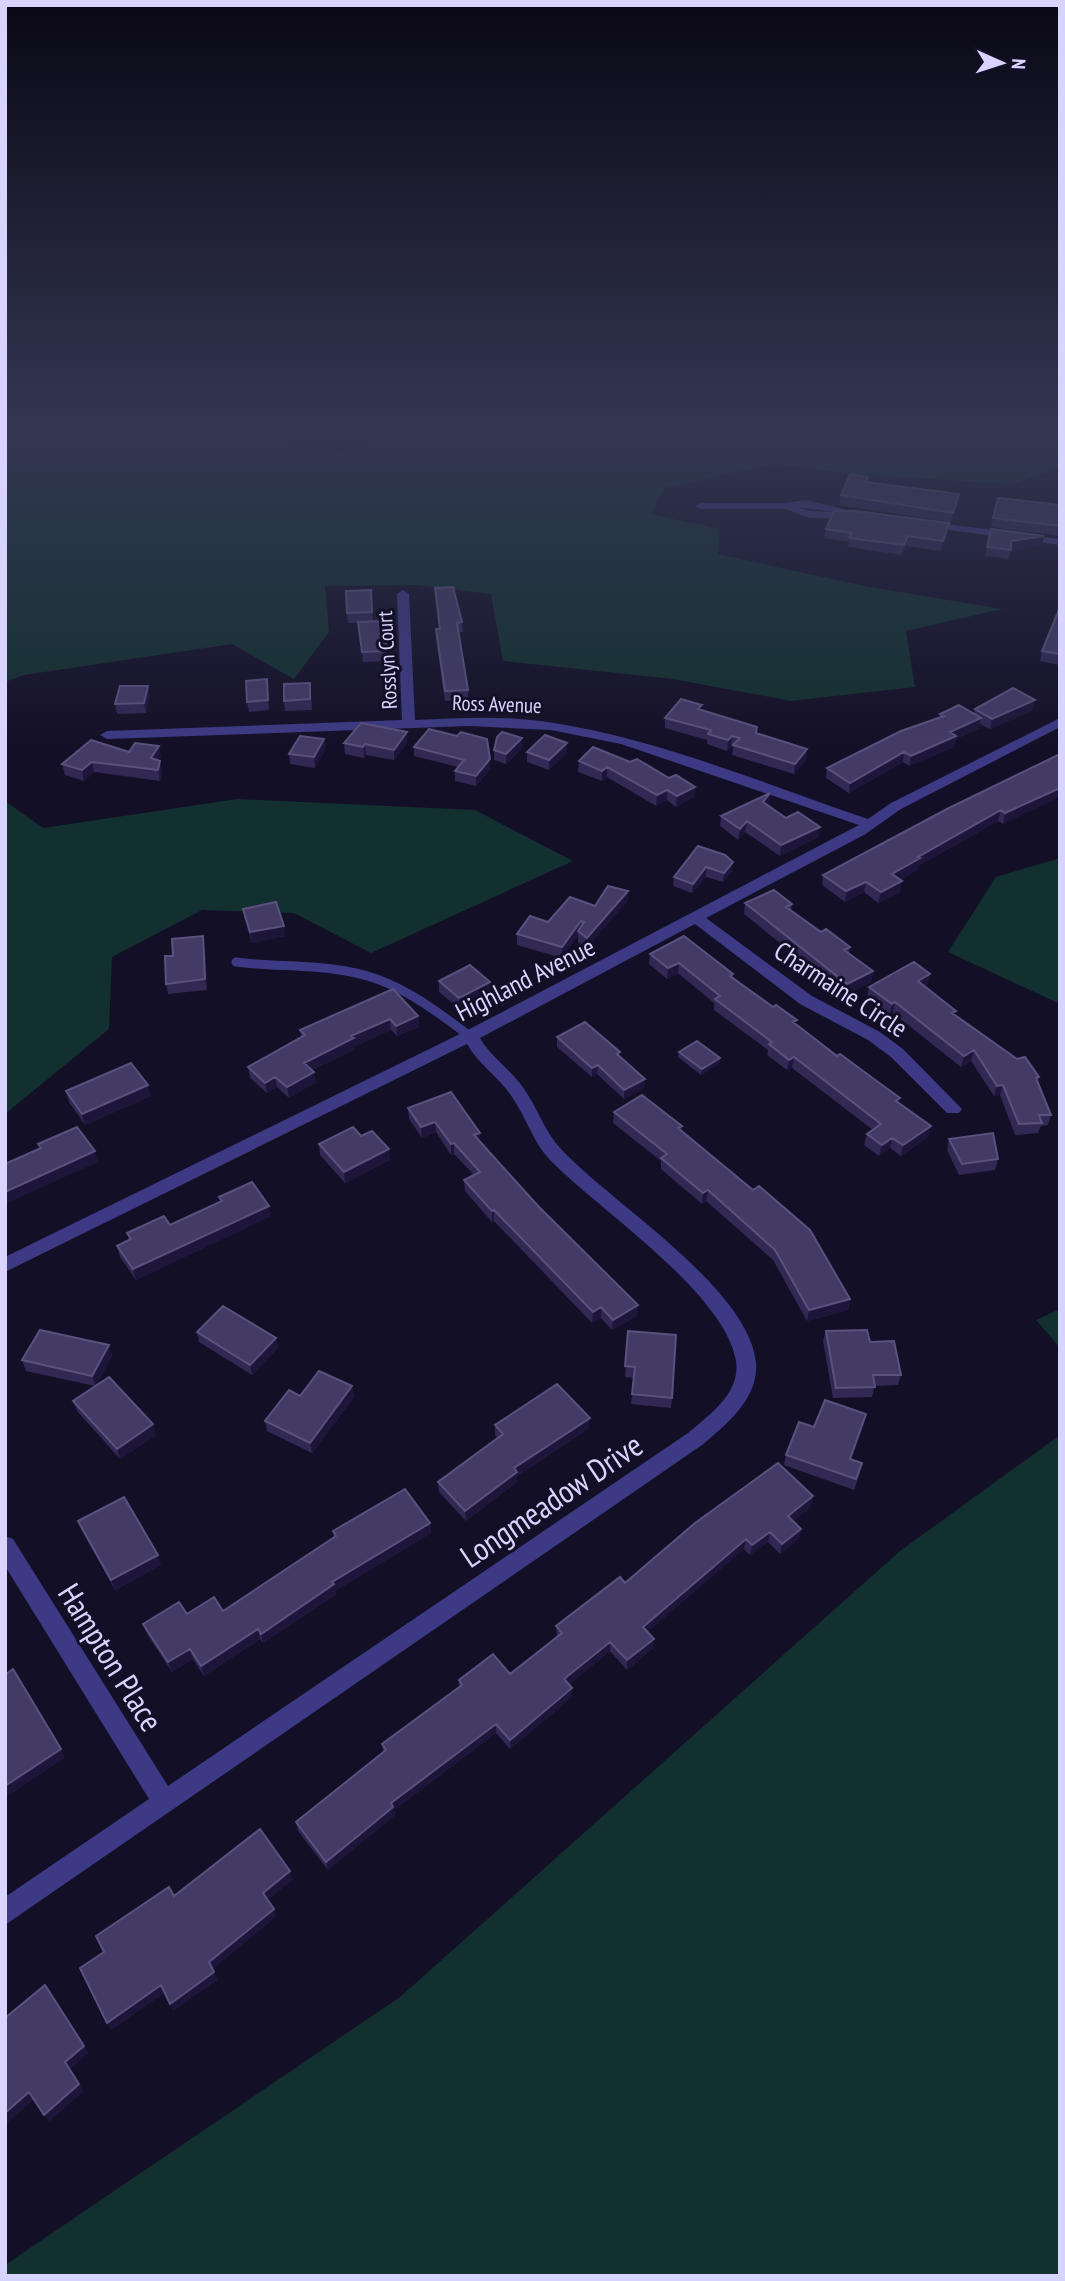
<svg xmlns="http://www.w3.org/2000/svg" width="1065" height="2281" viewBox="0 0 1065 2281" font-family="'PT Sans Narrow',sans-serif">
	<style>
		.green { fill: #12302f }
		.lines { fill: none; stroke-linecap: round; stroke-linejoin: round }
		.service { stroke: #3d3a85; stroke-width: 9 }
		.minor { fill: #3d3a85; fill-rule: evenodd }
		.wall { fill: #312854 }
		.shaded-wall { fill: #1d163a }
		.building { fill: #433a66; stroke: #5a527e; stroke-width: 2 }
		.labels { text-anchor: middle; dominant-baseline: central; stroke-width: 6; stroke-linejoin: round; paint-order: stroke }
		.far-street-label { font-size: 21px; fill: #d9d4ff; stroke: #130f26 }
		.street-label { font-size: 26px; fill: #d9d4ff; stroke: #130f26 }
		.near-street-label { font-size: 32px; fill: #d9d4ff; stroke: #130f26 }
	</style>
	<rect width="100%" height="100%" fill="#130f26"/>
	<path class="green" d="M5,431H271L294,444L344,451L395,431H1060V468L1012,484L851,474L773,464L665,488L650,514L720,529L718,554L864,586L1002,609L906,631L915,687L791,701L673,679L503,661L491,594L416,585L325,586L329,632L294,679L232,644L24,675L5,682Z
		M237,799L475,810L573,861L371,953L294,913L202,910L112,957L109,1029L5,1114V801L43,828Z
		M1060,858V1004L948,952L996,877Z
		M1060,1309V1348L1036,1320Z
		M1060,1435V2276H5V2265L400,1997L900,1551Z"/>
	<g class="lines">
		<path class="service" d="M236,962C282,968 333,963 377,979C412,992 440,1014 470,1036"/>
		<path class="minor" d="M806,500L872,516L866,519L810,518L785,509H700L695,506L700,503H787ZM797,507L835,512L810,511Z
			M924,521L1060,539V545L920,526L918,524Z
			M403,590L409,594L415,720C460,718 509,715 554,723C661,740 765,784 868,819L891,803L1060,718V727L901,809L864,835L706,918L812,996L880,1032L903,1049L962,1109L959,1113H947L891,1057L868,1040L800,1004L695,924L480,1038C491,1057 509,1068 522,1086C537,1106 544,1131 561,1149C611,1203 749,1288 756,1363C759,1398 726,1425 702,1445L5,1925V1897L149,1799L5,1566V1536L13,1539L168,1786L688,1433C709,1415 741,1393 736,1361C725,1293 599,1210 550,1160C533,1142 526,1117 512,1097C499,1077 479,1065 467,1044L5,1272V1257L464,1032L859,825L621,744L551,730L469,726L107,739L100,735L107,731L402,720L397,594Z"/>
	</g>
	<path class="wall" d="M868,477L867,482L959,494L957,504L951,522L839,505L841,495Z
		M998,498L1060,505V536L991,527Z
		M826,529L948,533L941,551L906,546L902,555L848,547L849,542L824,538Z
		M991,529L1042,545L1011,550L1009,559L985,556Z
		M435,588L462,622L463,632H458L468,690V700L445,701L436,639V629H439Z
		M371,590L373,621L387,651L388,661L363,662L358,623H348L347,613Z
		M1060,607V665L1040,661L1042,651Z
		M267,679L269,710L249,712L247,702Z
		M311,693L312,710L285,711L284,701Z
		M150,696L146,713L117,714L115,704Z
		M975,709L1033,710L990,729L980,724L979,728L956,739L954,747L909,766L903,762L849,793L826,778L827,768L940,717V714L974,713Z
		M701,710L757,727V733L807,749L806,760L794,774L732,755L733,747L731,746L727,751L707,744V740L665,728V718Z
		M407,732V743L394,760L366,755L364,758L345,754L344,743Z
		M324,739L325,750L315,768L290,764L289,754Z
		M414,747L490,759V769L476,786L455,781V771L458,767L414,756Z
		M522,748L506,764L494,760V750Z
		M129,752L161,757L158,760L162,771L160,781L94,772L84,781L65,775L62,764Z
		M527,752L567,753L549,770L527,762Z
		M1060,754L1003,824L998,821L918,866V869L900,880V892L878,903L864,892L845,902L822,885L823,875Z
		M579,761L669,778L695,787L694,797L676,807L667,800L656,806L607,777L602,781L578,772Z
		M770,793L769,803L768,805L786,818L820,827L818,837L780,856L745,832L738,840L720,826L721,816Z
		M687,861L732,871L723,882L706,877L692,893L673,886L674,877Z
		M628,891L627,902L586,948L578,942V935L562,958L517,945V934L548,922L595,906Z
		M745,903L792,904L791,910L821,932L850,947L849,953L873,971L871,982L845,995L744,914Z
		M243,909L285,936L252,943L245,920Z
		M203,936L205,947L207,990L168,994L166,984Z
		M650,954L733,974V978L899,1103L931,1126L928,1137L901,1156L890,1148L879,1156L864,1145L867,1134L873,1130L792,1068L787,1070L767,1055L768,1050L714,1010V1003L678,973L667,979L649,964Z
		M439,981L490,982L491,993L460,1009L439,992Z
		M928,984L925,986L955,1015L1039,1077L1038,1082L1051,1115L1048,1125L1041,1126L1038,1133L1015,1135L1000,1095L994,1096L971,1061L961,1067L893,1013L890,1015L867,998L869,987Z
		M418,1016L419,1027L397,1036L391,1030L355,1046V1049L312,1070L316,1082L289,1098L277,1087L267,1093L250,1078L248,1067L301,1038L300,1030Z
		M557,1037L644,1088L624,1099L597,1074L592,1077L557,1047Z
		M679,1052L720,1058L719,1064L701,1075L678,1057Z
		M66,1091L151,1096L85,1125L69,1102Z
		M408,1108L480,1133V1142L637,1316L612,1330L601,1318L592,1323L494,1221L492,1222L465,1191L464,1180L474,1175L454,1154L451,1155L436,1132L422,1138L409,1119Z
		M614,1112L682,1126V1131L850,1299L848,1310L807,1321L773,1260L706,1201L702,1204L661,1169V1161L613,1123Z
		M361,1136L390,1160L345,1183L320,1155L319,1144Z
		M949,1139L998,1159L995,1170L959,1175L947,1150Z
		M219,1197L271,1216L136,1280L120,1257L117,1246L129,1240L127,1233L170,1225L220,1202Z
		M628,1331L672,1398L671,1408L631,1404L634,1378L625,1377Z
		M826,1331L870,1342L901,1375L898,1385L875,1386L872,1397L833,1398L823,1341Z
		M197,1332L276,1338L278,1348L252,1375L199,1342Z
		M112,1355L96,1386L156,1435L120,1459L77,1411L73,1401L95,1386L26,1371L22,1360Z
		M352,1386L354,1397L312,1453L267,1431L265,1421L300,1396Z
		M866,1414L851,1459L860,1473L854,1490L784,1465L786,1455L814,1427Z
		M495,1425L589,1428L517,1476V1482L466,1521L439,1492L438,1482L498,1438L495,1435Z
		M811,1507L793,1521L801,1529L799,1539L780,1554L768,1542L750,1555L744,1549L647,1632L653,1648L627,1670L610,1651L569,1684L572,1688V1697L510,1749L496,1733L394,1810L395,1815L328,1870L298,1831L296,1822L383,1753L382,1744L459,1687V1680L510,1674L557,1637L556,1626L625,1583Z
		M78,1521L161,1565L115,1590L82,1531Z
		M430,1523L431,1533L335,1591L336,1594L263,1643L260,1639L204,1676L193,1659L172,1672L147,1634L143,1624L187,1614L223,1611L334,1537L333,1531Z"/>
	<path class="shaded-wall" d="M959,494L957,504L951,522L953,513Z
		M949,523L948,533L941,551L943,541Z
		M908,536L906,546L902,555L904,545Z
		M1044,536L1042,545L1011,550V541Z
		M148,686L150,696L146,713L144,703Z
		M1035,700L1033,710L990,729L992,719Z
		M981,718L979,728L956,739L954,747L909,766L911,756L950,732Z
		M407,732V743L394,760V750Z
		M732,736L731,746L727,751L728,740Z
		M522,738V748L506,764V754Z
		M324,739L325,750L315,768L314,757Z
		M567,743V753L549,770V760Z
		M365,744L366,755L364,758L363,747Z
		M159,746L161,757L153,768L151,758Z
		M807,749L806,760L794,774L795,764Z
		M904,752L903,762L849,793L850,783Z
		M490,759V769L476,786V776Z
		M160,761L162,771L160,781L158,770Z
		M92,762L94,772L84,781L82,770Z
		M607,767V777L602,781V771Z
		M695,787L694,797L676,807L677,796Z
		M1060,788V797L1003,824L1005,813Z
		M667,790V800L656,806L657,795Z
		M770,793L769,803L762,812L763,802Z
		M1001,810L998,821L918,866V869L890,885L892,874L918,857Z
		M747,821L745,832L738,840L740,829Z
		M820,827L818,837L780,856L781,845Z
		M733,862L732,871L723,882L724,873Z
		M706,867V877L692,893L693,884Z
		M902,881L900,892L878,903L881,892Z
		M866,882L864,892L845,902L846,891Z
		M628,891L627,902L586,948L587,938Z
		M581,921V931H578V935L562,958V947Z
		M284,926L285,936L252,943L250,932Z
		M203,936L205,947L207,990L205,979Z
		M679,963L678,973L667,979L668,968Z
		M873,971L871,982L845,995L847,984Z
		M930,974L928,984L915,992L918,981Z
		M490,982L491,993L460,1009L459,998Z
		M895,1002L893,1013L890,1015L892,1004Z
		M418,1016L419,1027L397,1036L396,1026Z
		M390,1019L391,1030L355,1046V1049L305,1073L304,1063L351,1036Z
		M974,1050L971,1061L961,1067L964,1056Z
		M794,1057L792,1068L787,1070L789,1060Z
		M720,1058L719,1064L701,1075L702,1069Z
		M598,1065L597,1074L592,1077V1068Z
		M314,1072L316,1082L289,1098L287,1087Z
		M275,1077L277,1087L267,1093L265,1083Z
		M645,1079L644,1088L624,1099V1090Z
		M148,1085L151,1096L85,1125L82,1114Z
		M1003,1085L1000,1095L994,1096L997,1086Z
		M435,1122L436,1132L422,1138L421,1127Z
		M931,1126L928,1137L901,1156L903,1145Z
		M480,1133V1144L474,1135Z
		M892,1138L890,1148L879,1156L882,1145Z
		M454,1143V1154L451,1155V1144Z
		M389,1149L390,1160L345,1183L344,1172Z
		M95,1151L98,1162L5,1204V1192Z
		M708,1190L706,1201L702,1204L703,1193Z
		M269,1206L271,1216L136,1280L133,1269Z
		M494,1210V1221L492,1222V1211Z
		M850,1299L848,1310L807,1321L809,1310Z
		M638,1305L637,1316L612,1330L613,1320Z
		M601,1307V1318L592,1323L593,1312Z
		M276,1338L278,1348L252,1375L250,1365Z
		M109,1345L112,1355L96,1387L92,1376Z
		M352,1386L354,1397L312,1453L310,1443Z
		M866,1414L864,1425L848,1469L850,1459Z
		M590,1418L589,1428L517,1476V1482L466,1521L465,1511L514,1468Z
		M153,1424L156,1435L120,1459L117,1449Z
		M813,1496L811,1507L786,1526L788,1516Z
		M430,1523L431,1533L335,1591L336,1594L263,1643L261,1634L332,1582Z
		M801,1529L799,1539L780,1554L782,1544Z
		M770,1532L768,1542L750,1555L752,1545Z
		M746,1539L744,1549L642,1637L643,1627Z
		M158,1555L161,1565L115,1590L111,1580Z
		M258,1629L260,1639L204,1676L201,1666Z
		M654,1639L653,1648L627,1670V1660Z
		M610,1642V1651L564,1689V1679Z
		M190,1649L193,1659L172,1672L168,1662Z
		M572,1688V1697L510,1749V1740Z
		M496,1724V1733L394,1810L395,1815L328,1870L326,1862L391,1803Z
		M61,1749L65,1758L5,1798V1786Z
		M290,1871L293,1880L266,1901L263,1893Z
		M274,1909L276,1917L212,1970L209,1962Z
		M214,1972L218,1980L173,2011L170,2004Z
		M161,1985L165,1993L111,2030L107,2023Z
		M84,2046L89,2053L70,2069L84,2091L49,2122L44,2115L65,2062Z
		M29,2092L35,2099L5,2125V2113Z"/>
	<path class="building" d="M850,474L868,477L865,482L959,494L953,513L841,495Z
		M998,498L1060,505V526L993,518Z
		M834,511H855L949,523L943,541L908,536L904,545L849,538L851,533L826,529Z
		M991,529L1044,536L1011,541V550L987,547Z
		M453,587L462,622L457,623L468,690L445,691L436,629H440L435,588Z
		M371,590L372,612L347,613L346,591Z
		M1060,607V654L1042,651Z
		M384,621L387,651L362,652L358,622Z
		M267,679L268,700L247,702L246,681Z
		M310,683V699L284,701V684Z
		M120,686H148L144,703L115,704Z
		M1013,688L1035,700L992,719L975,709Z
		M681,699L702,705L698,709L757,727L756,733L807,749L795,764L733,745L740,738L732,736L728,740L708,734L711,730L665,718Z
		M959,705L981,718L950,732L956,736L911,756L904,752L850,783L827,768L901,731L944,716L940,714Z
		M361,723L407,732L394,750L365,744L363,747L344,743Z
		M429,729L457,736L461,732L487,739L490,759L476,776L455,771L464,760L414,747Z
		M502,732L522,738L506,754L494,750L497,737Z
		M545,735L567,743L549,760L527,752Z
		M300,736L324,739L314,757L289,754Z
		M91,740L129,752L135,743L159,746L151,758L160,761L158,770L92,762L82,770L62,764Z
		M593,747L630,762L637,759L669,778L676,775L695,787L677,796L667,790L657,795L607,767L602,771L579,761Z
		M1060,754V788L1005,813L1001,810L918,857L920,858L892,874L902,881L881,892L866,882L846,891L823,875L947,809Z
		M770,793L763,802L786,818L798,812L820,827L781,845L747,821L740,829L721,816Z
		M698,846L725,855L733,862L724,873L706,867L693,884L674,877Z
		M608,886L628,891L587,938L578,931L584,922L581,921L562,947L517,934L530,916L548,922L570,897L595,906Z
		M774,890L792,904L786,907L821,932L826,929L850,947L844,950L873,971L847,984L745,903Z
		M276,902L284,926L250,932L243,909Z
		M203,936L205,979L166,984L165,956H173L172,939Z
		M684,936L733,974L730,976L773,1007L776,1005L797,1020L793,1022L837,1056L840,1054L878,1082L900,1098L896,1101L931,1126L903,1145L892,1138L882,1145L867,1134L881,1124L794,1057L789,1060L769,1044L772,1042L715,999L720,996L679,963L668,968L650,954Z
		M914,962L930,974L918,981L956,1011L952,1013L1017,1059L1025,1057L1039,1077L1036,1078L1051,1115H1039L1042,1123L1019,1124L1003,1085L997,1086L974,1050L964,1056L895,1002L892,1004L869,987Z
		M470,965L490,982L459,998L439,981Z
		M393,989L418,1016L396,1026L390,1019L351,1036L354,1038L304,1063L314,1072L287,1087L275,1077L265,1083L248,1067L305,1035L300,1030Z
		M585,1022L620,1052L617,1054L645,1079L624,1090L598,1065L592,1068L557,1037Z
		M697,1041L720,1058L702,1069L679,1052Z
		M131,1063L148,1085L82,1114L66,1091Z
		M451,1092L480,1133L474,1135L539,1207L638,1305L613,1320L601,1307L593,1312L494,1210L492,1211L464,1180L480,1172L454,1143L451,1144L435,1122L421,1127L408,1108Z
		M642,1095L682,1126L678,1128L753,1190L759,1186L810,1230L850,1299L809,1310L775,1250L708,1190L703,1193L661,1158L667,1154L614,1112Z
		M77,1127L95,1151L5,1192V1164L41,1148L38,1144Z
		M353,1127L361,1136L372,1131L389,1149L344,1172L319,1144Z
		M993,1133L998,1159L962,1164L949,1139Z
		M252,1182L269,1206L133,1269L117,1246L131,1239L127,1233L164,1216L170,1225L222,1201L219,1197Z
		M223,1306L276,1338L250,1365L197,1332Z
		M40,1330L109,1345L92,1376L22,1360Z
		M867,1330L870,1342L894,1341L901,1375H873L875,1387L836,1388L826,1331Z
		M628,1331L676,1335L672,1398L632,1394L635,1367L625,1366Z
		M319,1371L352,1386L310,1443L265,1421L289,1390L300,1396Z
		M109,1377L153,1424L117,1449L73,1401Z
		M557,1384L590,1418L514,1468L517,1472L465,1511L438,1482L503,1434L495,1425Z
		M825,1400L866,1414L850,1459L862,1463L856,1479L786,1455L799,1422L814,1427Z
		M778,1463L813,1496L788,1516L801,1529L782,1544L770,1532L752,1545L746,1539L643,1627L654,1639L627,1660L610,1642L564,1679L572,1688L510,1740L496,1724L391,1803L393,1807L326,1862L296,1822L386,1750L382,1744L462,1685L459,1680L493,1654L510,1674L562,1633L556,1626L620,1577L625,1583L695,1523Z
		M405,1489L430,1523L332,1582L334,1584L261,1634L258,1629L201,1666L190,1649L168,1662L143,1624L179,1602L187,1614L214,1597L223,1611L336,1536L333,1531Z
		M124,1497L158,1555L111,1580L78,1521Z
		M13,1669L61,1749L5,1786V1675Z
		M260,1829L290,1871L263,1893L274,1909L209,1962L214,1972L170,2004L161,1985L107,2023L80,1968L104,1952L96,1936L169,1887L174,1896Z
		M45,1985L84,2046L65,2062L79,2084L44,2115L29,2092L5,2113V2018Z"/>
	<linearGradient id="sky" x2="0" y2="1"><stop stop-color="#0a0815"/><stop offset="0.57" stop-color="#333752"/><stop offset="1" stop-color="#333752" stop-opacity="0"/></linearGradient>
	<rect width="1065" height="750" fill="url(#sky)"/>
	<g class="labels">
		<g class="far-street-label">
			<text transform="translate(387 660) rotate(-93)">Rosslyn Court</text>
			<text transform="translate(497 704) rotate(2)">Ross Avenue</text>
		</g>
		<g class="street-label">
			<text transform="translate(525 979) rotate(-27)">Highland Avenue</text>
			<text transform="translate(841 989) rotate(33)">Charmaine Circle</text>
		</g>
		<g class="near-street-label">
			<text transform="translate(551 1500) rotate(-34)">Longmeadow Drive</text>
			<text transform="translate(111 1657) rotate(58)">Hampton Place</text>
		</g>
	</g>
	<rect width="1065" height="2281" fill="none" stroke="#d9d4ff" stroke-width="14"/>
	<g transform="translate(1002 63) rotate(93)" stroke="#130f26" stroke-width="5" paint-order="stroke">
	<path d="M0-5L12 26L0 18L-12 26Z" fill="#d9d4ff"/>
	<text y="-10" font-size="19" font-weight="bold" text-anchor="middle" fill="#d9d4ff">N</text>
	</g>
</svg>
